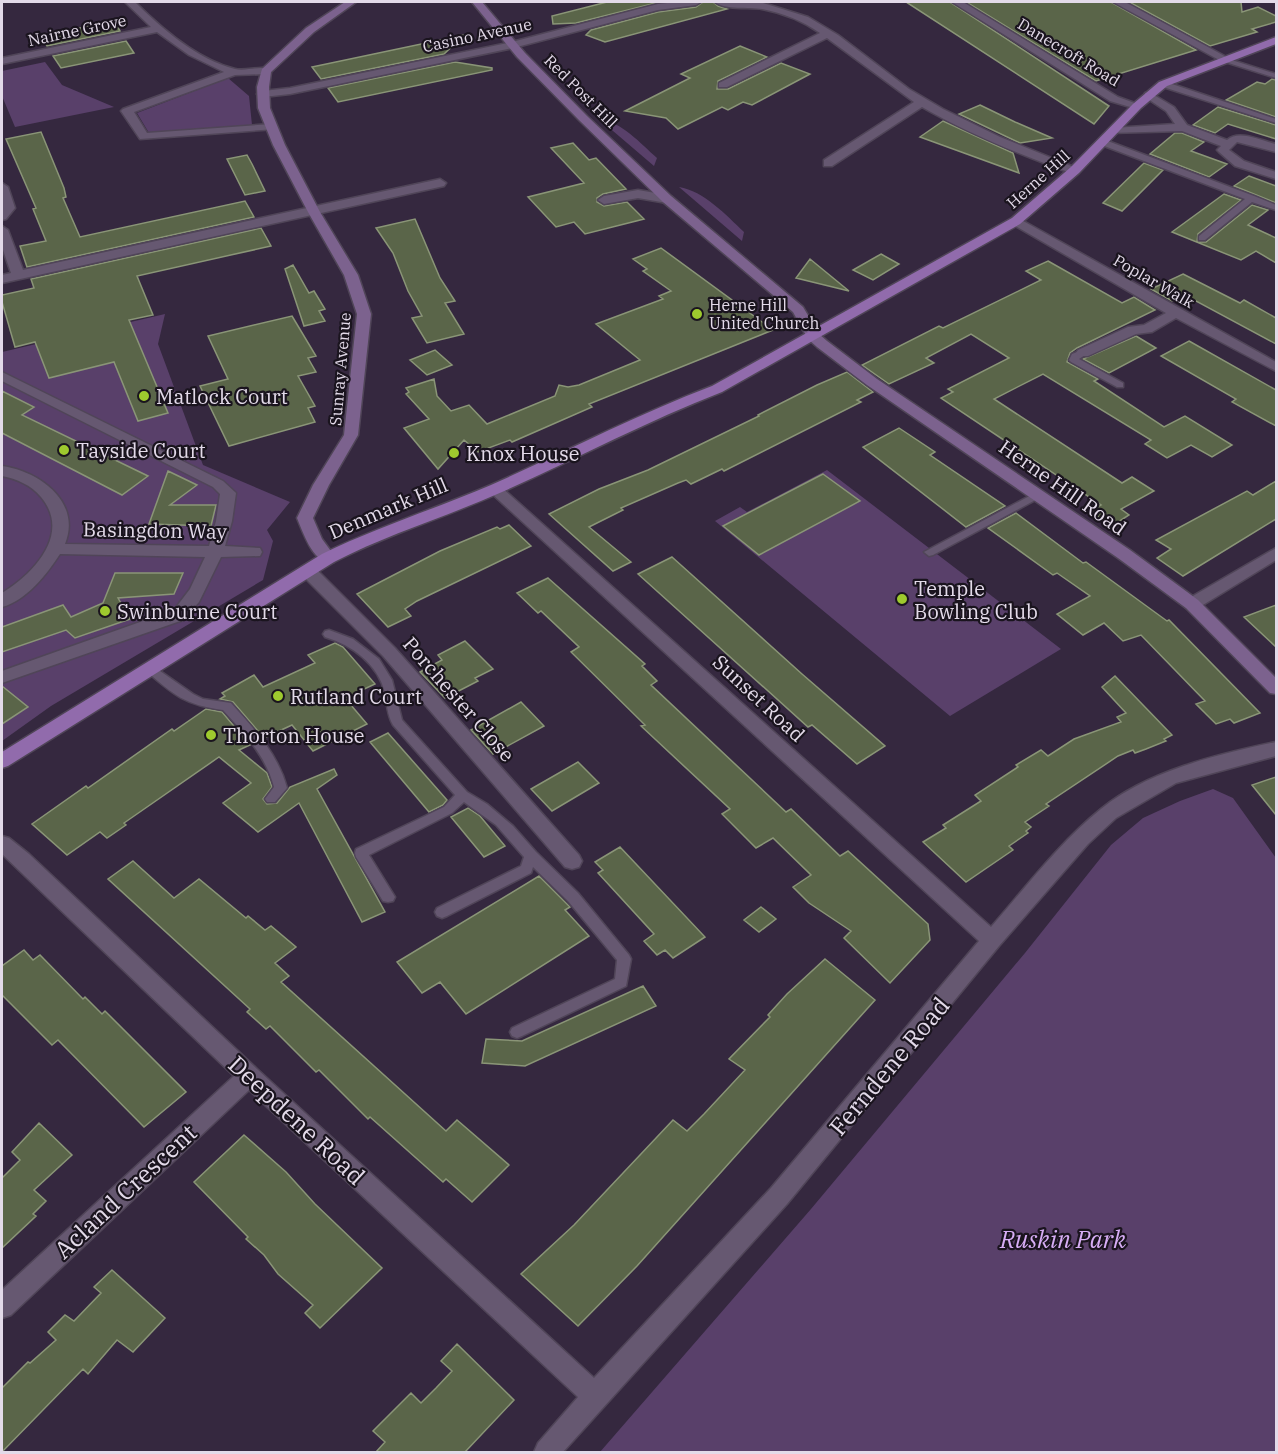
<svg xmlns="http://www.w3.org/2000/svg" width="1278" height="1454" viewBox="0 0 1278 1454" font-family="'IBM Plex Serif',serif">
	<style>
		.green { fill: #59406a }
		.building { fill: #5a6549; stroke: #8a9577; stroke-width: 1.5 }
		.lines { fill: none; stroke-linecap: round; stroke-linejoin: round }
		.lane-casing { stroke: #504558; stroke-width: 3 }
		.street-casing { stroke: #504558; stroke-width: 3 }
		.secondary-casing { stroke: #504558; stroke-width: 3 }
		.primary-casing { stroke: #504558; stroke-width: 3 }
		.lane { fill: #665871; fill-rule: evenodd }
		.street { fill: #665871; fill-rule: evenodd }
		.secondary { fill: #7c628e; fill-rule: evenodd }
		.primary { fill: #916bac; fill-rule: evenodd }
		.poi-dot { fill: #9eca2e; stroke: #1a141e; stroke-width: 2 }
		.labels { text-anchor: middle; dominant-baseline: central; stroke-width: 4.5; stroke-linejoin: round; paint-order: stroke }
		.far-street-label { font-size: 16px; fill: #e3dae9; stroke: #1a141e }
		.far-poi-label { font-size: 16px; fill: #e3dae9; stroke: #1a141e; text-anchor: start }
		.poi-label { font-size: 20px; fill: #e3dae9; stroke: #1a141e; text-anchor: start }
		.street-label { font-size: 20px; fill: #e3dae9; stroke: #1a141e }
		.near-street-label { font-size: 24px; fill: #e3dae9; stroke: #1a141e }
		.near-park-label { font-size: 24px; font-style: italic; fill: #d7adf5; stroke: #1a141e }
	</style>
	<rect width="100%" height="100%" fill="#35283f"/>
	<path class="green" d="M45,62L62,85L114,107L15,127L2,96V71Z
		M228,78L249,96L252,125L149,133L137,113Z
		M599,119C622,122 640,143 657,158L654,166Z
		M679,187C704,191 726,215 744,232L742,241Z
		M165,314L158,344L203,465L290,502L267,530L273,541L263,580L51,706L2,741V352Z
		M827,470L1061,649L950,716L715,521L740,507L747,512Z
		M1213,789L1233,798L1276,858V1452H600L811,1209L1025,953L1111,845L1143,818L1180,801Z"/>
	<path class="building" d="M607,2H660L576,23L553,24L552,16Z
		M703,2H713L718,6L727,9L605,42L586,35L591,30L658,12L696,7Z
		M906,2H950L1109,106L1094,124Z
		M966,2H1111L1196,50L1096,81Z
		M1129,2H1241L1242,12L1258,7L1276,16V22L1252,29L1257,32L1210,46Z
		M114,21L120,31L47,46L40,36Z
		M464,35L444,54L321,79L312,67Z
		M126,41L134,53L61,68L53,56Z
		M740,46L767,57L718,81L717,89H728L781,63L810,74L752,105L743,102L728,110L722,107L678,129L666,118L625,111L690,78L681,74Z
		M455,62L492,68V70L338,102L328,88Z
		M1272,79L1276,80V117L1226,100L1257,82L1265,84Z
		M980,105L1015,122L1052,138L1020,143L959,114Z
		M1218,107L1276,125V139L1228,124L1215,133L1193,125Z
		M943,121L1013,153L1019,173L920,137Z
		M41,132L64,188L66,197L63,198L80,237L245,201L254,217L27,267L20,246L46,241L33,209L36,208L6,139Z
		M1175,133H1182L1204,142L1191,151L1227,164L1209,177L1150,154Z
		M573,143L589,160L596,158L626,189L603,194L597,198V202L604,206L627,202L644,219L585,234L574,222L556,227L528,197L584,183L551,148Z
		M247,155L252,164L265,191L245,195L227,159Z
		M1144,163L1163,170L1122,211L1103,203Z
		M1249,176L1276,186V203L1234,186Z
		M1224,194L1241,200L1198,234L1197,242H1206L1252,205L1268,210L1248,225L1276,238V263L1256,251L1241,260L1172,232Z
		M415,219L440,278L455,301L445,303L464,334L427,343L412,318L422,316L408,291L393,253L376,228Z
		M261,228L271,246L137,276L153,315L129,320L168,413L138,421L114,362L49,378L35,342L15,347L2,302V295L34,288L31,279Z
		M661,248L773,330L589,404L592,407L512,442L510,440L478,452L464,440L438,469L404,428L429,419L406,394L409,392L406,388L434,379L437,396L451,411L469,405L487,424L555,396L559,385L568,387L579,385L640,360L596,324L663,299L659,296L671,291L643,271L647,269L633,259Z
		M881,254L899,264L873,280L853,270Z
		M810,259L849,291L796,278Z
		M1048,261L1122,303L1134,297L1155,310L1077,348L1070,353L1067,362L1098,379L1094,381L1164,427L1185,416L1232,445L1212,457L1191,445L1167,458L1145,444L1151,440L1043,374L994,399L1122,483L1132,477L1154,491L1121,509L1129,515L1112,526L1090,511L1101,505L941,398L953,392L948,389L1009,358L971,334L926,358L934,363L889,384L862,365L939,326L943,328L1041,280L1026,271Z
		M293,265L309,293L314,291L325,309L319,311L325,321L304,326L285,269Z
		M1183,274L1240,303L1244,300L1276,318V344L1185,295L1172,301L1151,289Z
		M292,316L316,356L308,358L316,372L298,376L315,406L308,408L315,422L229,446L200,386L228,379L208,336Z
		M1136,336L1156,348L1109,373L1083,359Z
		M1189,341L1276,390V426L1232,402L1236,399L1161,356Z
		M435,350L452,365L427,375L410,360Z
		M847,372L873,392L857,400L861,402L724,471L722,469L691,484L686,480L678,483L621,508L623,510L589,527L631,562L613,571L549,514L599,489L648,470L759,416L758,415L817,385Z
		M2,391L34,407L22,415L148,476L122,495L2,433Z
		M899,428L935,452L930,455L1005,506L966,527L863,447Z
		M168,471L197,485L170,505H216L211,526L149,524Z
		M823,474L860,501L759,555L723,526Z
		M1276,481V519L1183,576L1157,558L1171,549L1156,540L1247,491L1253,495Z
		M1016,513L1083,563L1086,562L1167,621L1169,620L1260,713L1234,723L1230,719L1216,724L1196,704L1205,701L1141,635L1123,641L1104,623L1083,635L1057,614L1090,596L1057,573L1053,575L988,528Z
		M509,525L531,546L417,601L405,609L411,616L388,627L357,594L440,551L497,527L500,529Z
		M672,557L802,674L885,746L857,764L812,725L808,727L638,574Z
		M115,573H183L174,594L118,598L130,619L75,638L66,630L2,652V627L63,605L71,617L103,603Z
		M548,578L645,664L642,666L657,681L651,685L786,812L791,809L840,856L848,851L928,924L930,940L890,983L844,938L851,931L809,903L793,887L811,875L773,838L756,848L722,814L730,809L641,726L645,725L571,652L579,647L541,611L538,613L517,593Z
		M1276,605V647L1244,617Z
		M465,641L493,669L475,678L478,681L445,698L420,672L442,660L438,655Z
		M335,643L343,647L375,684L345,698L367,724L313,751L292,725L264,738L233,702L220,699L225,696L222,693L254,675L263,687L315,663L308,655Z
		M1115,676L1172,735L1164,739L1166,741L1146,749L1135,753L1133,750L1118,756L1046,804L1049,806L1025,822L1031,827L1026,831L1028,833L1009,846L1013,850L966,882L923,842L946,828L943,825L981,801L975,795L1018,767L1016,765L1041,750L1048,756L1074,739L1121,722L1117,717L1126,713L1102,687Z
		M2,686L28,707L2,724Z
		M521,702L544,726L493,754L471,730Z
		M206,709L222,712L250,745L239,750L267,773L272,787L263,799L267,804L277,803L290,787L334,769L337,775L317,789L385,912L362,922L299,803L258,832L223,803L251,783L219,757L124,823L126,825L107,838L100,832L67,855L32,824L86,786L88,788L172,729L174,731Z
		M388,733L447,800L443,805L429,812L370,742Z
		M578,762L599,783L552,811L531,789Z
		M1276,777V815L1252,785Z
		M468,808L480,816L505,846L484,857L451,817Z
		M620,847L705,937L673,958L665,950L657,955L644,941L654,934L598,873L603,870L595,862Z
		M133,861L174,898L199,879L246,918L248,916L265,930L271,926L296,947L275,963L289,976L281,982L446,1131L457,1120L509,1165L472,1202L446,1179L443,1182L370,1117L368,1119L319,1070L316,1072L270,1026L266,1029L247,1012L250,1009L108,879Z
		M539,876L570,907L565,910L589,936L466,1014L440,982L422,993L397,962Z
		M761,907L776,919L759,932L744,920Z
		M24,950L33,960L40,955L83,999L85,997L102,1014L105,1011L186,1092L144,1127L58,1040L52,1045L2,995V966Z
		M825,959L875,1000L637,1266L578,1326L521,1274L574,1225L673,1120L687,1131L704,1114L745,1070L729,1059L770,1017L768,1015L787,994Z
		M643,986L656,1006L525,1066L482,1063L486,1039L522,1041Z
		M39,1123L72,1155L34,1190L46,1201L33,1214L36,1216L2,1248V1178L20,1160L12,1152Z
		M244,1135L286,1172L315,1204L382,1268L320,1328L305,1313L313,1305L278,1274L264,1255L246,1239L248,1237L194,1182Z
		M112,1270L165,1318L133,1352L117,1340L88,1374L83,1369L2,1452V1388L28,1362L30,1363L56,1340L48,1332L65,1315L74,1321L101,1293L94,1287Z
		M457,1344L514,1400L465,1452H376L385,1442L373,1431L411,1393L421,1403L436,1388L452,1371L441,1361Z"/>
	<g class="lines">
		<defs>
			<path id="lane" d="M1222,57L1276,74V78L1222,61Z
				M1160,82H1166L1276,119V123L1160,86Z
				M1099,140H1105L1254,196L1276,205V210L1252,202L1205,240H1199V236L1245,199L1099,144Z
				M1083,350L1088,353L1079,359L1123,383V387H1117L1071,362L1069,360L1072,354Z
				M1037,492L1042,495L1041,497L933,555L929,556L924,552Z
				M329,630L353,639L379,659L392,680L402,720L467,792L487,804L513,826L536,852L578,893L629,955L631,959L626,986L522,1036L517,1038L512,1036L510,1032L512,1028L615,979L617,960L568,901L533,867L531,873L447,916L442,918L437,916L435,912L437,908L521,866L524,857L496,825L464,802L452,813L369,855L395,897L393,901L388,902L383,901L356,857L355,853L356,849L444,807L455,795L393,725C387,715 387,704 385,693C378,664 352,645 325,637L323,634L325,631Z
				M150,664L193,694L203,699L231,703C254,729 278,754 287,788L275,802H267L265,799L274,787C266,756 244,733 223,710C185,705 174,695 146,671L144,668Z"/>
			<path id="street" d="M125,2H135C161,28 198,60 235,69C247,72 263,64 271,71L266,74L235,75L134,112L147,133L272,124L276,125V129L140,139L121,111L123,109L224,72L189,55L157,32L2,64V58L151,27Z
				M677,2H701L696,5L658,10L513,48L290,94L263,97L257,94L263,91L290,88L512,42L658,4Z
				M715,2L763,3L808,17L838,35L909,89L943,109L1000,137L1081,170L1075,174L1071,173C1019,154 969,134 922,107L832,166H824V160L914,102L827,38L727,87H719V83L820,33C803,21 783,13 762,9C749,7 725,10 715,2Z
				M952,2H963L1118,97L1143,106L1137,109L1110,101Z
				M1113,2H1125L1230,59L1225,62L1221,61Z
				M1149,92L1174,107L1187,125L1227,140C1239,129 1262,141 1276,144V152L1237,142L1229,150L1244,161L1276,172V179L1235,166L1219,152L1217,150L1221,146L1182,131L1109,133V129L1113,128L1175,124L1166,111L1145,97V93Z
				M440,179L446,183L444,186L2,283V275L11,273L2,247V226L8,230L23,270Z
				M2,183L8,187L15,208L6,219L2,220Z
				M638,190L667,195L673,199L667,203L638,198L604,204L598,200L604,196Z
				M1016,217L1276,362V371L1176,318L1152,332L1136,334L1088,356H1078L1076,353L1078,350L1128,327L1144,325L1166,313L1012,224L1010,221Z
				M2,372L223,481L236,493L232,521L225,546L260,548L262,552L260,556L221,557L199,602L183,620L2,683V671L174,610L190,589L205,557L60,554C47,574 26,601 2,607V593C33,574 72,534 41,497C31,485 17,479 2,476V466C39,471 82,502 65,544L209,546L216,521L220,494L213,487L2,381Z
				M495,484L500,486L991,927C1026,887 1060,842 1101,809C1147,771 1219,754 1276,742V756L1176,783L1116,818L1088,844L999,946L787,1204L563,1452H534L538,1443L578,1397L249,1090L11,1315L2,1318V1290L234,1076L2,854V836L9,838L29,854L257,1069L594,1378L771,1188L979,941L490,492L487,489Z
				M1276,548V560L1198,608H1186L1184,604L1186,600Z
				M308,566L314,567L395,648L579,855L582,861L579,867L572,869L565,867L383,656L302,575L300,571L302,567Z"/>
			<path id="secondary" d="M345,2H356L314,32L271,72L269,87L270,108L285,145L320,212L358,275L371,314L358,435L329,485L313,518L322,539L336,558L334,562C314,567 303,532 297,518L313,485L344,435L357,314L344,275L308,212L273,145L258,108L257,87L262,69L306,28Z
				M472,2H482L525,53L587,116L671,196L803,307L819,334L827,341L877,379L1130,550L1198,600L1276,678V694L1270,693L1186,608L1118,558L867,385L817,347L808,339L793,312L663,202L579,120L517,57Z"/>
			<path id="primary" d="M1276,37V44L1167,86L1141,108L1079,173L1020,224L722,392C647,421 576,459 502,492C446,517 388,534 334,562L8,766L2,768V752L322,554C377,527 435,509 491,485C565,452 636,415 712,386L1012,218L1071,167L1133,104L1159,82Z"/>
		</defs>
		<use href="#lane" class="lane-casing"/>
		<use href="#street" class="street-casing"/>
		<use href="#secondary" class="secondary-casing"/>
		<use href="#primary" class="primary-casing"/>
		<use href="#lane" class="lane"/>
		<use href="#street" class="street"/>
		<use href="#secondary" class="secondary"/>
		<use href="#primary" class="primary"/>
	</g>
	<g class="poi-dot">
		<circle cx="697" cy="314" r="6"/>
		<circle cx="144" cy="396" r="6"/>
		<circle cx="64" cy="450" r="6"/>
		<circle cx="454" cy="453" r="6"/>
		<circle cx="902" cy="599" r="6"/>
		<circle cx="105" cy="611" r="6"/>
		<circle cx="278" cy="696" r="6"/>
		<circle cx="211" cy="735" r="6"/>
	</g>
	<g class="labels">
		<g class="far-street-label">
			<text transform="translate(77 30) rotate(-12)">Nairne Grove</text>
			<text transform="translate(477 35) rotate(-12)">Casino Avenue</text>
			<text transform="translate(1069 52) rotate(31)">Danecroft Road</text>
			<text transform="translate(581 91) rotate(45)">Red Post Hill</text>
			<text transform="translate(1038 179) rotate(-42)">Herne Hill</text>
			<text transform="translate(1154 281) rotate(30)">Poplar Walk</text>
			<text transform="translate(340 369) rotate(-85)">Sunray Avenue</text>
		</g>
		<g class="far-poi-label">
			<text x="709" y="305">Herne Hill<tspan x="709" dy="18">United Church</tspan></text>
		</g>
		<g class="poi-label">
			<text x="156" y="396">Matlock Court</text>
			<text x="76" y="450">Tayside Court</text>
			<text x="466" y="453">Knox House</text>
			<text x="914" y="588">Temple<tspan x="914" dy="23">Bowling Club</tspan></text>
			<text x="117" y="611">Swinburne Court</text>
			<text x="290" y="696">Rutland Court</text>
			<text x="223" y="735">Thorton House</text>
		</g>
		<g class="street-label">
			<text transform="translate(1063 487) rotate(35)">Herne Hill Road</text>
			<text transform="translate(388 508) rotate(-23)">Denmark Hill</text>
			<text transform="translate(155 530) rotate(1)">Basingdon Way</text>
			<text transform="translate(759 698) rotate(43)">Sunset Road</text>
			<text transform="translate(459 699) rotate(49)">Porchester Close</text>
		</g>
		<g class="near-street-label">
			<text transform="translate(889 1066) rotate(-50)">Ferndene Road</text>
			<text transform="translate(297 1120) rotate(43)">Deepdene Road</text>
			<text transform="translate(125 1191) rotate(-43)">Acland Crescent</text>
		</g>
		<g class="near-park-label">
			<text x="1063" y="1239">Ruskin Park</text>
		</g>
	</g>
	<rect width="1278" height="1454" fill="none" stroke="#e3dae9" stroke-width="6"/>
</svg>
